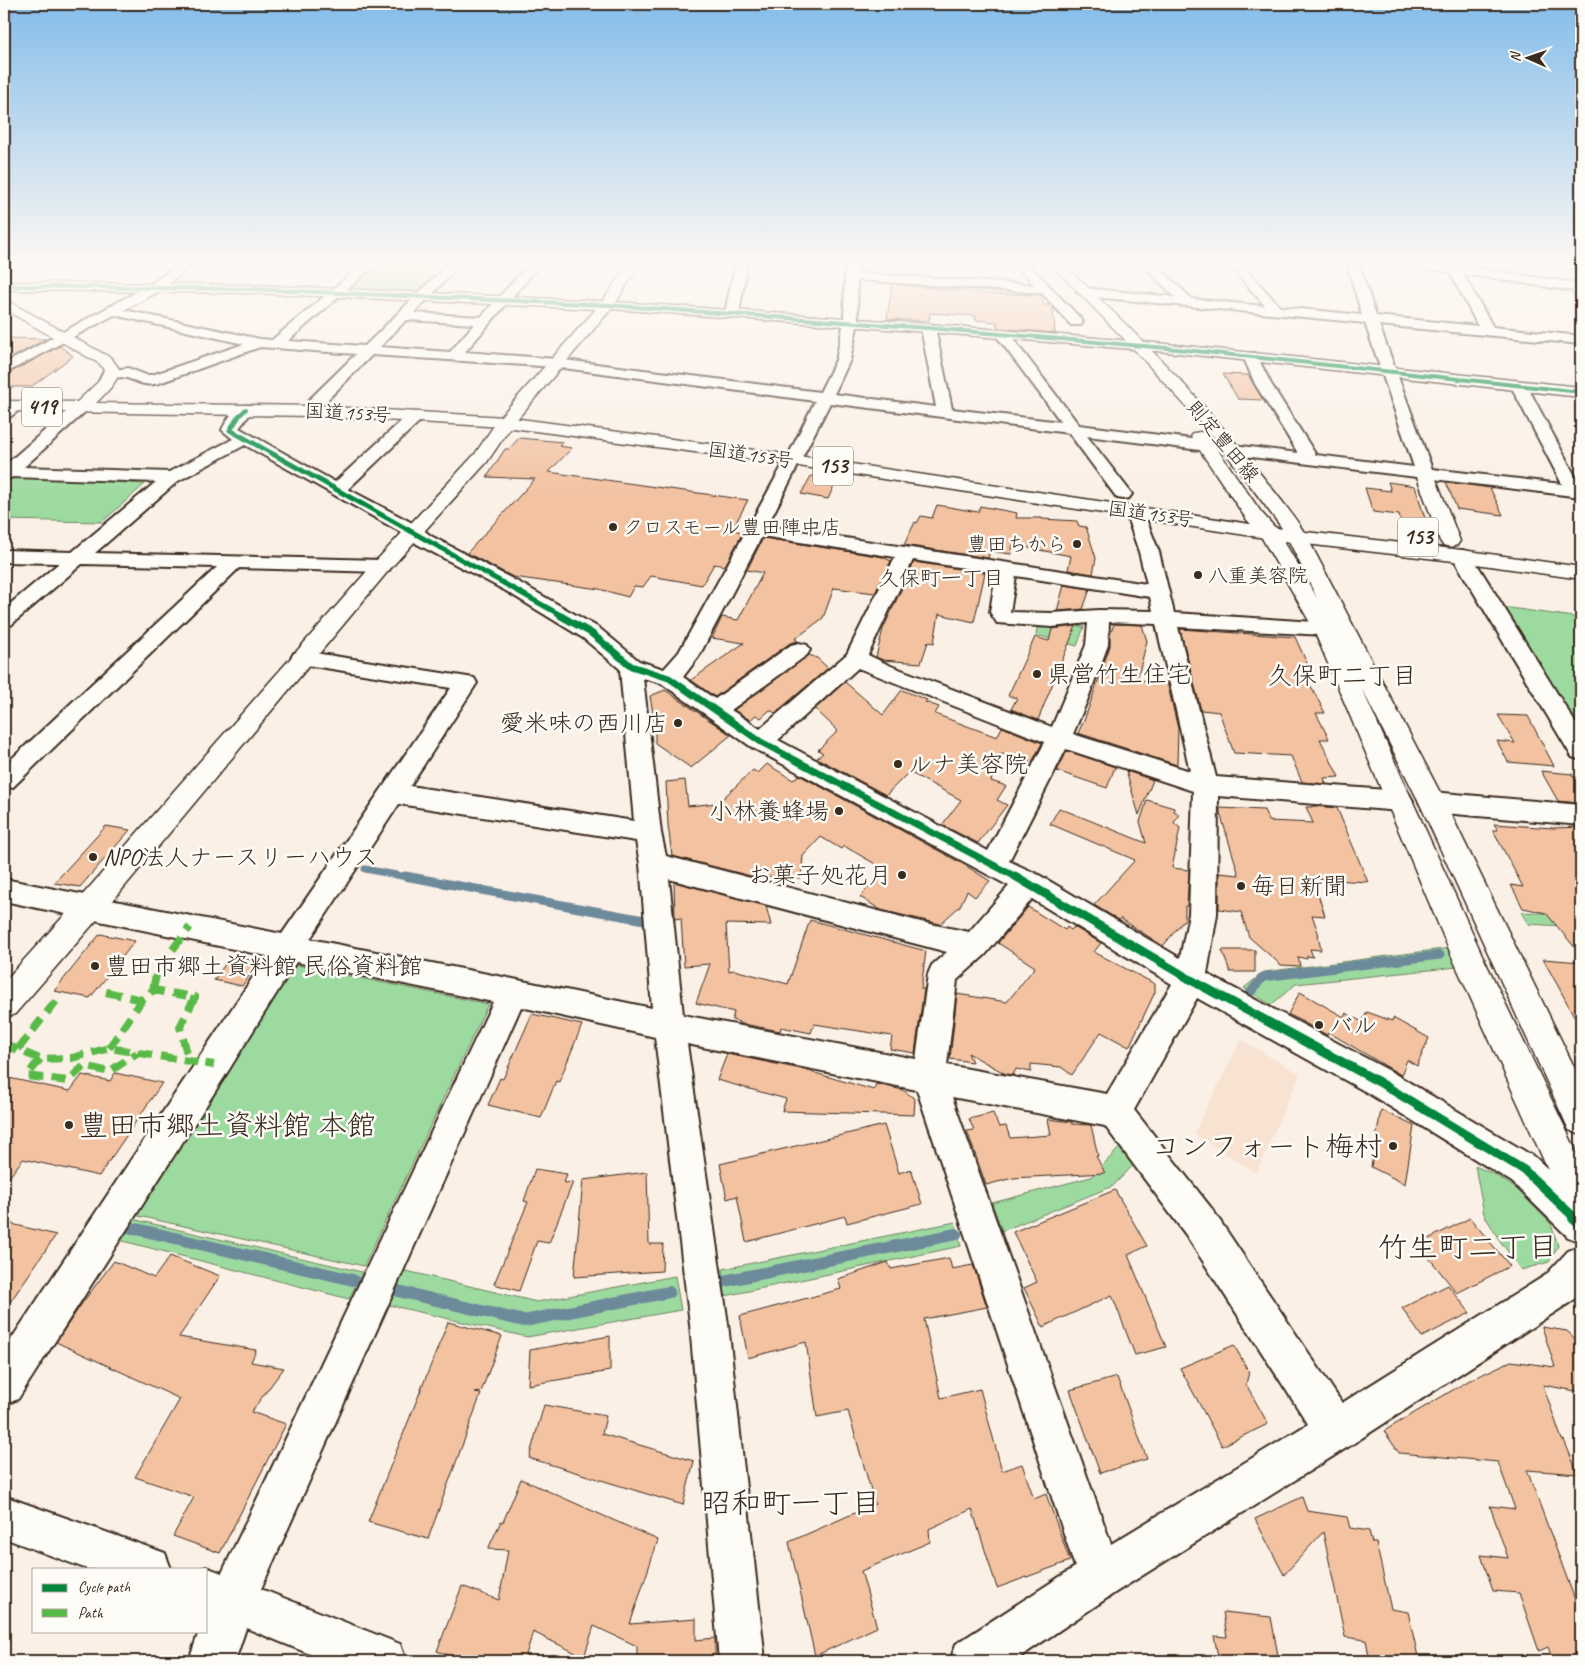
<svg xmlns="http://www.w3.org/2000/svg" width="1585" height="1665" viewBox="0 0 1585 1665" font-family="Caveat,'Klee One',sans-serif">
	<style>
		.built { fill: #f8e2d1 }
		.green { fill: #9ddaa0; stroke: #6c825f }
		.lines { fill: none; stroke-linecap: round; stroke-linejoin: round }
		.stream-far2 { stroke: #6d8a9b; stroke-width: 7 }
		.stream-far1 { stroke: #6d8a9b; stroke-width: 9 }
		.stream { stroke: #6d8a9b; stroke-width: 12 }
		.building { fill: #f2c2a1; stroke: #3b2a1e }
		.minor-casing { stroke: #3b2a1e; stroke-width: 4 }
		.tertiary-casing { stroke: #3b2a1e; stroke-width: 3 }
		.secondary-casing { stroke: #3b2a1e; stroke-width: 3 }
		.trunk-casing { stroke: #3b2a1e; stroke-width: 3 }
		.minor { fill: #fdfcf7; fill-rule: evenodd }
		.tertiary { fill: #fdfcf7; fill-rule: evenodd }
		.secondary { fill: #fdfcf7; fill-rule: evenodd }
		.trunk { fill: #fdfcf7; fill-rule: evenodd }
		.quiet { stroke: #58b947; stroke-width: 8; stroke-dasharray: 15 8; stroke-linecap: butt }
		.cycleway-far4-casing { stroke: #fdfcf7; stroke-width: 5.5 }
		.cycleway-far3-casing { stroke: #fdfcf7; stroke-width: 7 }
		.cycleway-far2-casing { stroke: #fdfcf7; stroke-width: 10 }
		.cycleway-far1-casing { stroke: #fdfcf7; stroke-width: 12 }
		.cycleway-casing { stroke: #fdfcf7; stroke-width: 15 }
		.cycleway-far4 { stroke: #00873e; stroke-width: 4 }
		.cycleway-far3 { stroke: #00873e; stroke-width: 5 }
		.cycleway-far2 { stroke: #00873e; stroke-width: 7 }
		.cycleway-far1 { stroke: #00873e; stroke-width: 9 }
		.cycleway { stroke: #00873e; stroke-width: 12 }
		.poi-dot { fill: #3b2a1e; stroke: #fdfcf7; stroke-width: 2 }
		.labels { text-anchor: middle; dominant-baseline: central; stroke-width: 5; stroke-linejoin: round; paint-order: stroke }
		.far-street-label { font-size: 20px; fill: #3b2a1e; stroke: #fdfcf7 }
		.far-poi-label { font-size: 20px; fill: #3b2a1e; stroke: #fdfcf7; text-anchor: start }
		.far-neighbourhood-label { font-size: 21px; fill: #3b2a1e; stroke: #fdfcf7 }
		.shield { fill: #fdfcf7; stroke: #75695f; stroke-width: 1 }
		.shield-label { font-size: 22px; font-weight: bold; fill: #3b2a1e }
		.poi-label { font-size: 24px; fill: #3b2a1e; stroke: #fdfcf7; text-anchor: start }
		.neighbourhood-label { font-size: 25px; fill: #3b2a1e; stroke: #fdfcf7 }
		.near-poi-label { font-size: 29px; fill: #3b2a1e; stroke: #fdfcf7; text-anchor: start }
		.near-neighbourhood-label { font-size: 30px; fill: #3b2a1e; stroke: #fdfcf7 }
	</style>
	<rect width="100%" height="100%" fill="#fbf0e6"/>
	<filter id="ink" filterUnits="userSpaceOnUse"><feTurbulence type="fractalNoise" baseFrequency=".02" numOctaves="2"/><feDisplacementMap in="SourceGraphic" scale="10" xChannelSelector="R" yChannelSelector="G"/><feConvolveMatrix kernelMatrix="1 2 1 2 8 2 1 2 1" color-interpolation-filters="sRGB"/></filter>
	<g filter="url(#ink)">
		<path class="built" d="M1241,1040L1300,1074L1256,1173L1194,1133Z"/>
		<path class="green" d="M374,265H447L416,293L343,289Z
			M5,476L145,484L102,522L4,520Z
			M1503,607L1581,618V729Z
			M1076,626L1084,627L1077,646L1036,635L1037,628Z
			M1521,912L1581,915V927L1528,924Z
			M1458,947L1467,966L1296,984L1271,1005L1244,988L1264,972Z
			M296,965L488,1004L364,1266L134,1215Z
			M1129,1138L1145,1153L1113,1186L1002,1231L992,1203L1091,1177Z
			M1475,1166L1494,1174L1517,1189L1551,1224L1558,1246L1549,1262L1521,1270L1498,1238L1484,1214Z
			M132,1219L362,1272L349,1299L119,1240Z
			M955,1222L961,1246L725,1296L723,1269Z
			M402,1270L537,1302L675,1276L681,1310L527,1337L389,1305Z"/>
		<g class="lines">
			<path class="stream-far2" d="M365,869L412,878"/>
			<path class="stream-far1" d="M405,876L644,920
				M1246,998L1263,977L1440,955"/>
			<path class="stream" d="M128,1227L353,1280
				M724,1281L956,1234
				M394,1290L524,1321L669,1292"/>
		</g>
		<path class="building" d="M892,284L992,294L1041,295L1044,305H1051L1053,308L1055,333L997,328V322L975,320L976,316L930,313L929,321L887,319Z
			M4,338L46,339L4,362Z
			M60,346L73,356L31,387H4V376Z
			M1223,374L1248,375L1263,400L1238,399Z
			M519,438L563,442L559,446L572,448L549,472L748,500L732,530L743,532L725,566L714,564L702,585L651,576L643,587L634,586L628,597L599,589L513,577L467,553L535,479L487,477L505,449H509Z
			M811,476L837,479L828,499L801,494Z
			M1388,482L1415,486L1428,528L1401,524L1399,515L1373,512L1365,488L1391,491Z
			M1446,482L1490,488L1503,515L1457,509Z
			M937,505L978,512L980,506L1017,513L1016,518H1042V519L1077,521L1079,526L1086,527L1096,558L1093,574L1068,570L1071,556L1013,545L1011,554L990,551L988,558L904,545L915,522L917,523L921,516L932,518Z
			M763,538L883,557L891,561L875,593L834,588L823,618L795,639L798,641L790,643L715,697L691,680L744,643L712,638L722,617L738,620L763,573L747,570Z
			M914,562L985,573L974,622L939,614L934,643L928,642L921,663L883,660L876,657L883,629Z
			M1064,585L1090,589L1083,609L1057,611Z
			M1114,624L1142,625L1147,641L1137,680L1167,682L1178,729L1177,765L1078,733L1085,718L1110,646V635Z
			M1076,626L1038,720L1011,709L1017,698L1008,696L1035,637L1049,641L1052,629Z
			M1180,629L1295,637L1311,672L1304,673L1325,713H1316L1329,739H1320L1339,777L1324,778L1326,784L1302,782L1291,756L1234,753L1219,712L1201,710Z
			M809,655L817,658L828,668L775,713L770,710L761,718L756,715L750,720L734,710Z
			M845,682L883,715L902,690L927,700L925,702L939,707L935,714L997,737L1002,727L1042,743L1032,762L1001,754L991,781L1006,786L997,800L1007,805L978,843L942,825L961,800L909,772L886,795L817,758L823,753L818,750L838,731L815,709Z
			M665,690L731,735L691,768L655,743V726L650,696Z
			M1498,715L1528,716L1554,766L1508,762L1497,741L1515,743Z
			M1067,751L1115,767L1107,788L1057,771Z
			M767,764L793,780L799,775L963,864L990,881L975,897L967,891L960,906L940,924L881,910L860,897L884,869L844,846L841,849L821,837L803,856L801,878L757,876L758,878L672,856L668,825L666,782L685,780L688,806L718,803L753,770L758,773Z
			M1126,771L1153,780L1139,815Z
			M1541,771L1572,774L1581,789V803L1558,801Z
			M1147,800L1174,808V811L1179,814L1174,823L1180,828L1172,868L1189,870L1187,906H1185V919L1163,946L1120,918L1119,920L1094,905L1135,860L1050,824L1059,808L1146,843L1140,822Z
			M1312,806L1337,808L1368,882L1313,879L1325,916L1312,915L1319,935H1318L1321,950L1310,949L1313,957L1307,956V959L1298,957L1300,966L1281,965L1249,937L1241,912L1219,909V873L1239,875L1220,813V808L1264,810L1269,821L1313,823L1306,807H1312Z
			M1494,824L1553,828L1581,827V955L1546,913L1523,908L1511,885L1523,887L1493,830H1498Z
			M106,826L130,830L80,887L54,883Z
			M674,882L766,906L771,925L726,924L729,971L734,970L788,984L810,920L926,951L921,989H924L915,1053L890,1049L892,1036L814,1024L811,1033L781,1027L780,1031L738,1023L739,1022L732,1020L734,1012L696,1003L710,964L684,966L681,918L675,919Z
			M1028,907L1065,930L1067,927L1071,930L1074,927L1101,943L1094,952L1155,984V992L1129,1047L1101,1032L1072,1075L1061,1067L1031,1064V1072L1016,1069L1013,1075L1006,1074L968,1053L972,1062L950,1059L957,994L1007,1002L1035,967L998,943Z
			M100,934L135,941L90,998L54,991Z
			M1222,950H1255V972H1230Z
			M231,956L259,962L242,986L214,980Z
			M1543,959L1581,962V1029L1558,986Z
			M1300,992L1344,1017L1346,1013L1362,1022L1367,1012L1392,1021L1393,1018L1429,1038L1417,1066L1407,1060L1401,1075L1328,1032L1327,1035L1288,1014Z
			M532,1014L582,1025L559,1082L556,1081L541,1118L488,1105L500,1078L503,1079Z
			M727,1054L801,1069L874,1090L876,1084L903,1090L915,1099L914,1115L782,1111L786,1099L717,1080Z
			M115,1073L162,1083L99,1176L23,1159L4,1184V1077L70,1091L82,1075L110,1081Z
			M1381,1110L1414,1126L1405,1184L1371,1167Z
			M993,1113L999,1127L1006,1126L1010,1138L1051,1135L1048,1119L1072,1122V1124L1091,1125L1098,1156H1096L1105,1173L1013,1178L986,1185L967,1131L974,1130L969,1119Z
			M884,1125L899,1173L911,1169L922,1204L847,1223L845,1216L746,1242L737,1196L727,1199L720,1164Z
			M535,1169L567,1174L564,1183L573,1182L549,1243L537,1241L519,1291L494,1284L528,1202L524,1201Z
			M647,1172L649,1244H663L662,1271L574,1277L583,1180Z
			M1115,1190L1147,1246L1128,1255L1166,1347L1135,1355L1112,1295L1043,1327L1024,1288L1037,1282L1013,1232Z
			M1470,1218L1510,1266L1457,1293L1418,1244Z
			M4,1222L56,1235L4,1311Z
			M170,1256L220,1276L179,1337L256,1350L251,1362L284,1368L251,1412L286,1424L220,1553L173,1536L194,1497L135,1477L180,1399L56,1342L83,1302L114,1261L154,1278Z
			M949,1258L952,1269L973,1265L987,1307L924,1319L941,1398L980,1389L1002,1471L1022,1464L1034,1499L1046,1494L1070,1561L997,1588L972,1509L929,1529L930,1542L861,1571L877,1627L815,1656L789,1542L875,1504L848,1411L817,1417L806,1342L748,1358L740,1316L841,1289L838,1279L888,1262L891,1269Z
			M1448,1285L1470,1313L1422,1337L1402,1308Z
			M448,1322L502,1336L481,1392L475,1393L481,1394L428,1539L368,1522Z
			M1542,1327L1567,1331L1581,1344V1392L1543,1385L1562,1440H1564L1578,1474L1527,1470L1581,1616V1661H1553L1548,1647L1539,1651L1519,1593L1493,1591L1481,1555L1508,1558L1490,1506L1515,1509L1498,1462L1399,1453L1384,1431L1468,1381L1511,1361L1555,1367Z
			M610,1336V1371L528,1385L530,1350Z
			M1234,1345L1249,1372L1246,1384L1268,1424L1222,1446L1180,1368Z
			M1117,1377L1147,1459L1100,1473L1070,1390Z
			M544,1405L606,1416L602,1434L694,1461L683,1505L529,1458Z
			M521,1479L658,1540L630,1624L696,1619V1640L715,1638V1661H637V1646L594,1626L584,1657L533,1632L524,1661H464L437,1651L462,1586L499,1600L508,1550L488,1549L501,1521L503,1522Z
			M1302,1497L1307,1511L1347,1517L1350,1528L1369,1531L1372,1543H1376L1391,1609L1408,1612L1419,1661H1399L1369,1656L1366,1640L1345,1637L1323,1532L1284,1575L1255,1519Z
			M1223,1612L1271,1617L1279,1661H1219L1214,1636L1227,1637Z"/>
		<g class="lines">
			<defs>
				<path id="minor" d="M178,265H192L161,290L124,310L260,339L272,340L362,265H375L288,341L365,346L447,265H460L414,313L481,317L528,265H540L465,352L556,359L820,392L836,360L844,322L845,265H857V273L1034,285L1016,265H1029L1081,319L1083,322L1081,325H1071L1042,293L857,280L858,322L850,360L834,394L936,407L921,328L928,324L935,328L952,409L1061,422L995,334L1002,330L1007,331L1079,425L1208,441L1214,442L1216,446L1214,450L1208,451L1087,436L1132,494L1129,498L1123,499L1117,498L1069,433L830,403L767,526L1147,584L1139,552L1125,511L1128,507L1134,506L1140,507L1143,511L1159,552L1174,613L1331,623L1335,628L1331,633L1324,635L1178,627L1216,777L1400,791L1409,794L1413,801L1409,808L1400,811L1218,796L1217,914L1207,974L1390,1071L1536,1158L1581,1200V1242L1568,1237L1512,1182L1368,1093L1197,998L1134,1110L1212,1209L1342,1403L1546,1275L1568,1251L1581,1246V1291L1572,1301L1351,1445L1116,1592L1014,1661H950L956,1644L1075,1567L917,1090L687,1044L728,1324L765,1661H719L690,1324L655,1037L521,1007L261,1589L400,1644L406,1661H327L246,1628L235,1661H189L199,1631H206V1569H201L206,1567L222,1573L493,1002L296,962L225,1076L18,1399L4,1405V1350L267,956L4,901V879L282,934L451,688L294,663L291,658L294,653L302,651L474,678L477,683L410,786L634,821L620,669L583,638L506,591L417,544L406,535L245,445L178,481L95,553L382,560L389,562L392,566L389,570L382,572L239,568L13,787L4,789V766L217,567L82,564L11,625L4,626V609L59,563L4,562V550L72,552L156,482L13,477L4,480V466L74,405H86L88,408L86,411L24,467L169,472L233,439L222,430C228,418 237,402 252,406L254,409L239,428L335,482L409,414H421L423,417L421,420L348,489L420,527L431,536L520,583L599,628L639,661L664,669L679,652L791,450L815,401L556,367L372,355L322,405H310L308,402L310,399L356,354L260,347L159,383C144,387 140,382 127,378C121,376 114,379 107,377L105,374L107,371L128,368L146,375H152L244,344L114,315L4,374V364L151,284ZM406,320L474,324L450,352L380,347ZM762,536L895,557L847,654L760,729L731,710L807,655L810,650L807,645L799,643L791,645L715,699L683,677L699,656ZM913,560L996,573L990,612L997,623L1052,627L1088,623L1086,645L1052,727L891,666L868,655ZM1016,576L1150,597L1153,611L1099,610L1052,613L1010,612ZM1109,622L1156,624L1190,771L1073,734L1087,701L1108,645ZM858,668L1045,742L988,851L778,740ZM643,678L661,683L753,748L1009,886L969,932L921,922L666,856L661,833ZM1066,749L1193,791L1189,914L1180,958L1039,875L1009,861ZM399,804L636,841L640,864L652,1008L513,979L310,939ZM669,879L947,952L932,965L928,974L916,1059L683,1015ZM1032,899L1172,984L1107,1094L947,1065L957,980L985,955ZM952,1097L1105,1126L1186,1235L1308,1424L1111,1544Z
					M735,265H747L739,313L732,317L725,313Z
					M1143,265H1156L1192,299L1265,306L1230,265H1242L1280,307L1362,315L1347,265H1359L1376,316L1478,326L1450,272L1422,268L1420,265H1454L1581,284V292L1463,274L1493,327L1581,336V344L1379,325L1432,469L1562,484L1511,386L1514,383H1524L1527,386L1581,487V497L1227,454L1225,450L1227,446L1233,445L1298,453L1255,384L1243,356L1245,353H1255L1257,356L1271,384L1316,455L1414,467L1365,323L1083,296L1077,292L1083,288L1175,297Z
					M15,402L21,404L23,407L10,417L4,419V407Z
					M1462,550L1469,552L1472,556L1581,732V760L1572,757L1452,556L1455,552Z
					M1432,792L1581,805V825L1432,812L1423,809L1419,802L1423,795Z
					M4,1496L165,1553L171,1569H87L4,1538Z"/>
				<path id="tertiary" d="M627,265H639L616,302L928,324L1167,344L1581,387V397L1167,352L928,332L611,309L512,425L487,462L389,570L100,916L15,1014L4,1018V982L80,898L375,562L475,454L499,418L596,309L252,293L4,290V282L252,285L603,301Z
					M1562,265H1581V271L1563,268Z
					M1576,283L1581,285V297L1576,296L1569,287Z
					M1425,469L1431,470L1434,474L1460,541L1457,545L1450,547L1443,545L1440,541L1416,474L1419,470Z
					M1268,525L1275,527L1278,531L1317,598L1287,537L1290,533L1297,531L1304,533L1307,537L1445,802L1581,1081V1135L1569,1130L1419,802L1361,687L1483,957L1581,1161V1219L1568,1214L1453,959L1313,628L1258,531L1261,527Z"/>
				<path id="secondary" d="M1052,265H1065C1134,332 1203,399 1262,476C1278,496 1294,515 1307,537L1304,541L1297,543L1290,541L1279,524L1214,437L1133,348Z
					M1200,432L1206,433L1261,512L1278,531L1275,535L1268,537L1261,535L1247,520L1191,437L1194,433Z"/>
				<path id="trunk" d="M4,299L111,358L120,370C116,384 106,393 96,403L314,406L505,417L792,455L1297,531L1462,550L1581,567V579L1462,562L1297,543L792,465L505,427L314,416L4,411V401L77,402L98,382L104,370L100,364L4,309Z"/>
			</defs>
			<use href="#minor" class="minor-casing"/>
			<use href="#tertiary" class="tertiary-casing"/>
			<use href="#secondary" class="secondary-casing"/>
			<use href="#trunk" class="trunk-casing"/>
			<use href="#minor" class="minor"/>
			<use href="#tertiary" class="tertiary"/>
			<use href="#secondary" class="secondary"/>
			<use href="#trunk" class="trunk"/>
			<path class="quiet" d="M153,990L157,970L190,927
				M106,992L142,1000
				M4,1044L40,1059L72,1058L109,1048L214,1065
				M109,1048L142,1000L153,990L195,997L180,1027L189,1061
				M18,1049L57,1000
				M40,1059L27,1076L68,1081L84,1066L109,1072L137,1053"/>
			<defs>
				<path id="cycleway-far4" d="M4,286L252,289L607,305L928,328L1167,348L1581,392
					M237,418L246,409"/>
				<path id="cycleway-far3" d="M239,416L230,430L564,617"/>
				<path id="cycleway-far2" d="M561,616L591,633L631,666L669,678L761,742L1018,878"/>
				<path id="cycleway-far1" d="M1015,876L1191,980L1379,1082L1524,1170L1576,1219"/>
				<path id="cycleway" d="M1574,1218L1581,1224"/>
			</defs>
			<use href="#cycleway-far4" class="cycleway-far4-casing"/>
			<use href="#cycleway-far3" class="cycleway-far3-casing"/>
			<use href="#cycleway-far2" class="cycleway-far2-casing"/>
			<use href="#cycleway-far1" class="cycleway-far1-casing"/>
			<use href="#cycleway" class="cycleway-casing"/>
			<use href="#cycleway-far4" class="cycleway-far4"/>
			<use href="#cycleway-far3" class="cycleway-far3"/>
			<use href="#cycleway-far2" class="cycleway-far2"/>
			<use href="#cycleway-far1" class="cycleway-far1"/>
			<use href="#cycleway" class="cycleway"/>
		</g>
	</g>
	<linearGradient id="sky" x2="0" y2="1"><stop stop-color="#84bdea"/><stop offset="0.53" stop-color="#fdf8f4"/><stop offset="1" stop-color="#fdf8f4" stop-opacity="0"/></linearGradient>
	<rect width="1585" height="498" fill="url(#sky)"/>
	<g class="poi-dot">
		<circle cx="613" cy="527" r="5"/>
		<circle cx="1077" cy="544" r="5"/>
		<circle cx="1198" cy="575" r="5"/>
		<circle cx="1037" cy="674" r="5"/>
		<circle cx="678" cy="723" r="5"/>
		<circle cx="898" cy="764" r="5"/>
		<circle cx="839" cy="811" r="5"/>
		<circle cx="93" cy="857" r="5"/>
		<circle cx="902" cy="875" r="5"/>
		<circle cx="1241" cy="886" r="5"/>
		<circle cx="95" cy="966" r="5"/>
		<circle cx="1319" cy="1025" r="5"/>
		<circle cx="69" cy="1125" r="5"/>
		<circle cx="1393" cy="1146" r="5"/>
	</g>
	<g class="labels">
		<g class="far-street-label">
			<text transform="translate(348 413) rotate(3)">国道153号</text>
			<text transform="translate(1223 441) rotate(50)">則定豊田線</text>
			<text transform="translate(751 455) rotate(8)">国道153号</text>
			<text transform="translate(1151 514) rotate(8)">国道153号</text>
		</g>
		<g class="far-poi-label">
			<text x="623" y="527">クロスモール豊田陣中店</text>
			<text x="1067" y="544" text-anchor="end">豊田ちから</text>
			<text x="1208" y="575">八重美容院</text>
		</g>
		<g class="far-neighbourhood-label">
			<text x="941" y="578">久保町一丁目</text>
		</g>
		<g class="shield">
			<rect x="22" y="387.5" width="40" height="39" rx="4"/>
			<rect x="813" y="446.5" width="40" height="39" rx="4"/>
			<rect x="1398" y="517.5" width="40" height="39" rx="4"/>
		</g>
		<g class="shield-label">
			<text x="42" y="407">419</text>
			<text x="833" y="466">153</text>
			<text x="1418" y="537">153</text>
		</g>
		<g class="poi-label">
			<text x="1047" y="674">県営竹生住宅</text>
			<text x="668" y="723" text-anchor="end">愛米味の西川店</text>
			<text x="908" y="764">ルナ美容院</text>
			<text x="829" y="811" text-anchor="end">小林養蜂場</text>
			<text x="103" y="857">NPO法人ナースリーハウス</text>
			<text x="892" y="875" text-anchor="end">お菓子処花月</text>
			<text x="1251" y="886">毎日新聞</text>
			<text x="105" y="966">豊田市郷土資料館 民俗資料館</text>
			<text x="1329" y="1025">バル</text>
		</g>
		<g class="neighbourhood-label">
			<text x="1342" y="676">久保町二丁目</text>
		</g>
		<g class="near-poi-label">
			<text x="79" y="1125">豊田市郷土資料館 本館</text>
			<text x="1383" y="1146" text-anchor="end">コンフォート梅村</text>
		</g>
		<g class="near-neighbourhood-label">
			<text x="1468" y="1247">竹生町二丁目</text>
			<text x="791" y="1503">昭和町一丁目</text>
		</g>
	</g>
	<rect width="1585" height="1665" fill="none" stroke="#fdfcf7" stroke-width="20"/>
	<rect x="10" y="10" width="1565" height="1645" fill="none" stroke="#3b2a1e" stroke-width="2" filter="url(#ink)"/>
	<rect x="32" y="1568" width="175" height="65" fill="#fdfcf7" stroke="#afa8a0"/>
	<rect x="42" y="1584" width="25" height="8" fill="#00873e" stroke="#afa8a0"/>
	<text x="78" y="1592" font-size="15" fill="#3b2a1e">Cycle path</text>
	<rect x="42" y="1609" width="25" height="8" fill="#58b947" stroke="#afa8a0"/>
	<text x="78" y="1618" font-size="15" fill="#3b2a1e">Path</text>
	<g transform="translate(1528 58) rotate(272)" stroke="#fdfcf7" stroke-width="4" paint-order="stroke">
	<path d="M0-4L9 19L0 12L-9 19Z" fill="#3b2a1e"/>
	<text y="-8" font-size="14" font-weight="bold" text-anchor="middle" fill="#3b2a1e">N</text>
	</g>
</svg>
